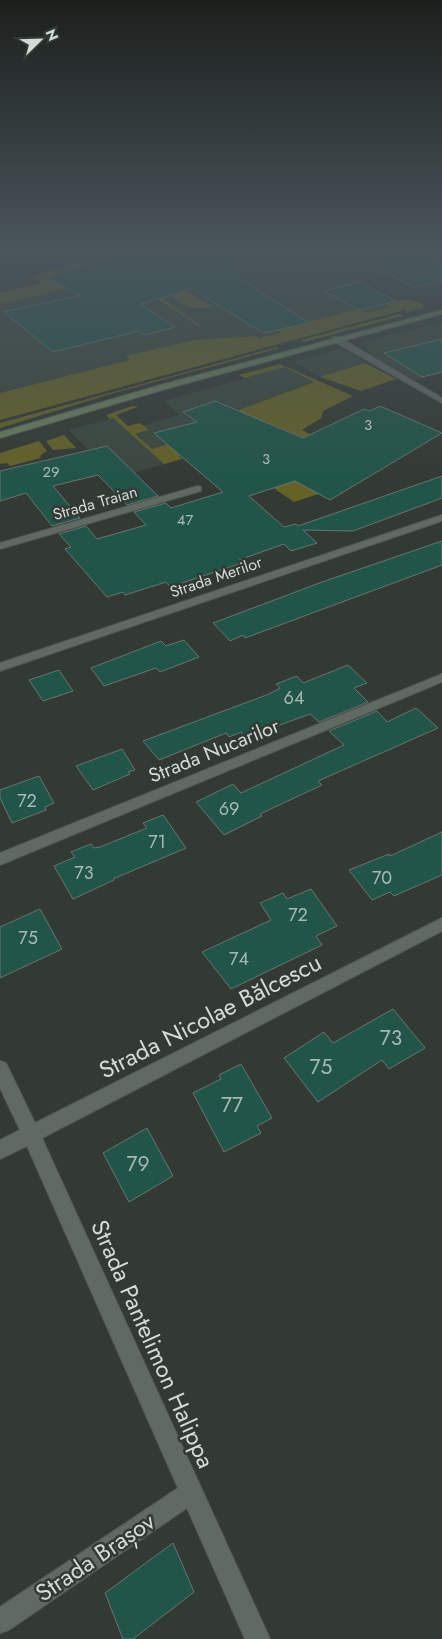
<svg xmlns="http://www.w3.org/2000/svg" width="442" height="1639" viewBox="0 0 442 1639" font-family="Jost,sans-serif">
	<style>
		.built { fill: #3b473e }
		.green { fill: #656227 }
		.building { fill: #215549; stroke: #697470 }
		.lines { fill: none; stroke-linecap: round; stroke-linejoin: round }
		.minor-casing { stroke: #525854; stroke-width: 2 }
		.secondary-casing { stroke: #525854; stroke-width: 2 }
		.minor { fill: #616963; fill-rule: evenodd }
		.secondary { fill: #6a7c5c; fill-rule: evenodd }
		.labels { text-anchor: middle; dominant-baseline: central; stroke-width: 5; stroke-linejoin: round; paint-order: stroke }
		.far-number-label { font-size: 15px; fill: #a8b9b3 }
		.far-street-label { font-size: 16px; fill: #d5dad6; stroke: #333a34 }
		.number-label { font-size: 18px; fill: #a8b9b3 }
		.street-label { font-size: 20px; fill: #d5dad6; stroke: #333a34 }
		.near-number-label { font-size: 21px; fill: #a8b9b3 }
		.near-street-label { font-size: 24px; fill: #d5dad6; stroke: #333a34 }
	</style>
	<rect width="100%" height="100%" fill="#333a34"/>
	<path class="built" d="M131,252H442V287L425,289L393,273L359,282L396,301L386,304L391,307L0,406V304L130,274Z
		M442,322V373L415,380L378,359L360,343Z
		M341,348L367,363L320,377L294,362Z
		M285,367L314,381L257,404L220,448L116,478L69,430L113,418L126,430L179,415L164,401Z"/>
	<path class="green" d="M133,252H155L142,284L201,326L200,327L122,276L0,304V293L42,283L30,276L82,261H102Z
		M173,283L212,307C193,312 180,304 167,291Z
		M405,299L422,303L424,308L407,312L404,310L0,420V393L130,360L126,356L195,340L256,336L259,338L281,333L278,330C305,324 331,315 358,309L366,313L391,307L385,304Z
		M399,314L403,316L304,342L301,340Z
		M277,347L280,348L114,393L0,428V423Z
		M365,363L396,379L361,391L320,377Z
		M280,364L353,396L323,411L321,418L302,430L352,456L353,459L341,469L329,472L347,461L342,459L347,455L260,420L239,431L246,435L240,438L243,440L229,446L290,478L304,471L337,488L294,502L250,472L194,427L314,382L285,367L245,378L239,375Z
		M132,406L138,407L116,415L128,426L140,423L149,430L135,434L152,449L178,441L194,452L179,456L182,459L164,464L113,418L110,419L106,415Z
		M64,435L76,448L53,450L46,441Z
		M39,441L47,451L40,456L41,458L10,466L7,463L0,464V453Z"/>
	<path class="building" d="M136,252H243L231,273L309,323L263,333L189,287L179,293L140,304L175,327L145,335L139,331L53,352L4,312L81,295L46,277Z
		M355,252H418L442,264V281L413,287L367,262L372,261Z
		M359,282L396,301L360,310L324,291Z
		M442,339V372L422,377L384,353Z
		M215,401L303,438L364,409L370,411L380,406L442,433L330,500L295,481L249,496L284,527L296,524L298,526L442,476V498L353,531L303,530L317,543L291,551L284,544L239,560L242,563L170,587L166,582L125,595L123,592L107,597L65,549L71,547L59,534L86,526L97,539L146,525L134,512L166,503L171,508L223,492L154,433L197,422L183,412Z
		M107,446L158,496L127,505L98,475L53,486L80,518L52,526L26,493L0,501V471Z
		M442,541V565L245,638L243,635L230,641L213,623L322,582Z
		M184,640L199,657L160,672L156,668L104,686L91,668L161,641L166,646Z
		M348,665L367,683L354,688L368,702L319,722L310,714L245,738L241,732L229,737L226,733L159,760L143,741L269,694L280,688L276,684L297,676L303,683Z
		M59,670L73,691L43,701L29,680Z
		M416,708L438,728L318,781L322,785L260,814L262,816L224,835L196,802L233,784L241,793L344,745L329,731L377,711L387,722Z
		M122,749L135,770L128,772L130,774L93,790L76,766Z
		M39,776L54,803L45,807L46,810L12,823L0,798V790Z
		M163,815L186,848L113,879L114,880L73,899L54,866L75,857L71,852L91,844L94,848L100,847L147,828L143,823Z
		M442,832V875L394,896L390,892L372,900L349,870L389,854L390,856Z
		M311,889L337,926L316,936L322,945L231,989L202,952L271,920L260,903L283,893L287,899Z
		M40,909L62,949L0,978V927Z
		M393,1009L425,1048L389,1069L382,1060L318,1102L284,1058L324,1032L333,1043Z
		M241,1064L272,1118L257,1126L261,1133L224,1152L193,1093L221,1079L219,1075Z
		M147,1128L173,1176L129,1202L103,1153Z
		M173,1543L194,1592L133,1639H123L105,1593Z"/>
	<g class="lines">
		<defs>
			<path id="minor" d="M333,337H339L442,398V403L333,341Z
				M198,486L201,487V491L0,549V543Z
				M442,515V521L0,671V663Z
				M442,674V682L0,865V853Z
				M442,918V931L42,1138L270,1639H245L187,1508L9,1630L0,1633V1607L178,1488L27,1146L0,1159V1140L20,1130L0,1088V1061L6,1063L35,1123Z"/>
			<path id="secondary" d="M442,310V314L166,389L0,438V432L160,385Z"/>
		</defs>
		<use href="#minor" class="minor-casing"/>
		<use href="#secondary" class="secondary-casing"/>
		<use href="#minor" class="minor"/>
		<use href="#secondary" class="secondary"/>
	</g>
	<linearGradient id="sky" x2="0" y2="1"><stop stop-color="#1c201d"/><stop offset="0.52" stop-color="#4a555c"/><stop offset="1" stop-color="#4a555c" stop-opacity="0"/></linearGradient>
	<rect width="442" height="482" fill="url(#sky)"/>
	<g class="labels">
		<g class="far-number-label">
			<text x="368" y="425">3</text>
			<text x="266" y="459">3</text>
			<text x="51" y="472">29</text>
			<text x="185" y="520">47</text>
		</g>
		<g class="far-street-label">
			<text transform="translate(95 503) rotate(-16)">Strada Traian</text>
			<text transform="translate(216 577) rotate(-19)">Strada Merilor</text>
		</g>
		<g class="number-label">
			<text x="294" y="698">64</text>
			<text x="27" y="801">72</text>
			<text x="229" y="809">69</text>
			<text x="157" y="842">71</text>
			<text x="84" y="873">73</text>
			<text x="382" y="878">70</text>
			<text x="298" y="915">72</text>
			<text x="28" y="938">75</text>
			<text x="239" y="959">74</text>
		</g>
		<g class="street-label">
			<text transform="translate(214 751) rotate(-22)">Strada Nucarilor</text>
		</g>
		<g class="near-number-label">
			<text x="391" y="1038">73</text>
			<text x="321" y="1067">75</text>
			<text x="232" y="1105">77</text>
			<text x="138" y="1164">79</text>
		</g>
		<g class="near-street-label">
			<text transform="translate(210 1016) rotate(-27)">Strada Nicolae Bălcescu</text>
			<text transform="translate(153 1344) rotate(66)">Strada Pantelimon Halippa</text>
			<text transform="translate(95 1557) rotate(-34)">Strada Brașov</text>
		</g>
	</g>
	<g transform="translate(40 40) rotate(67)" stroke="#333a34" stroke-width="4" paint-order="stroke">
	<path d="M0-4L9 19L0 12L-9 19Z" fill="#d5dad6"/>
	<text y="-8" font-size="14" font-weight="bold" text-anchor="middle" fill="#d5dad6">N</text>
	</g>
</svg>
